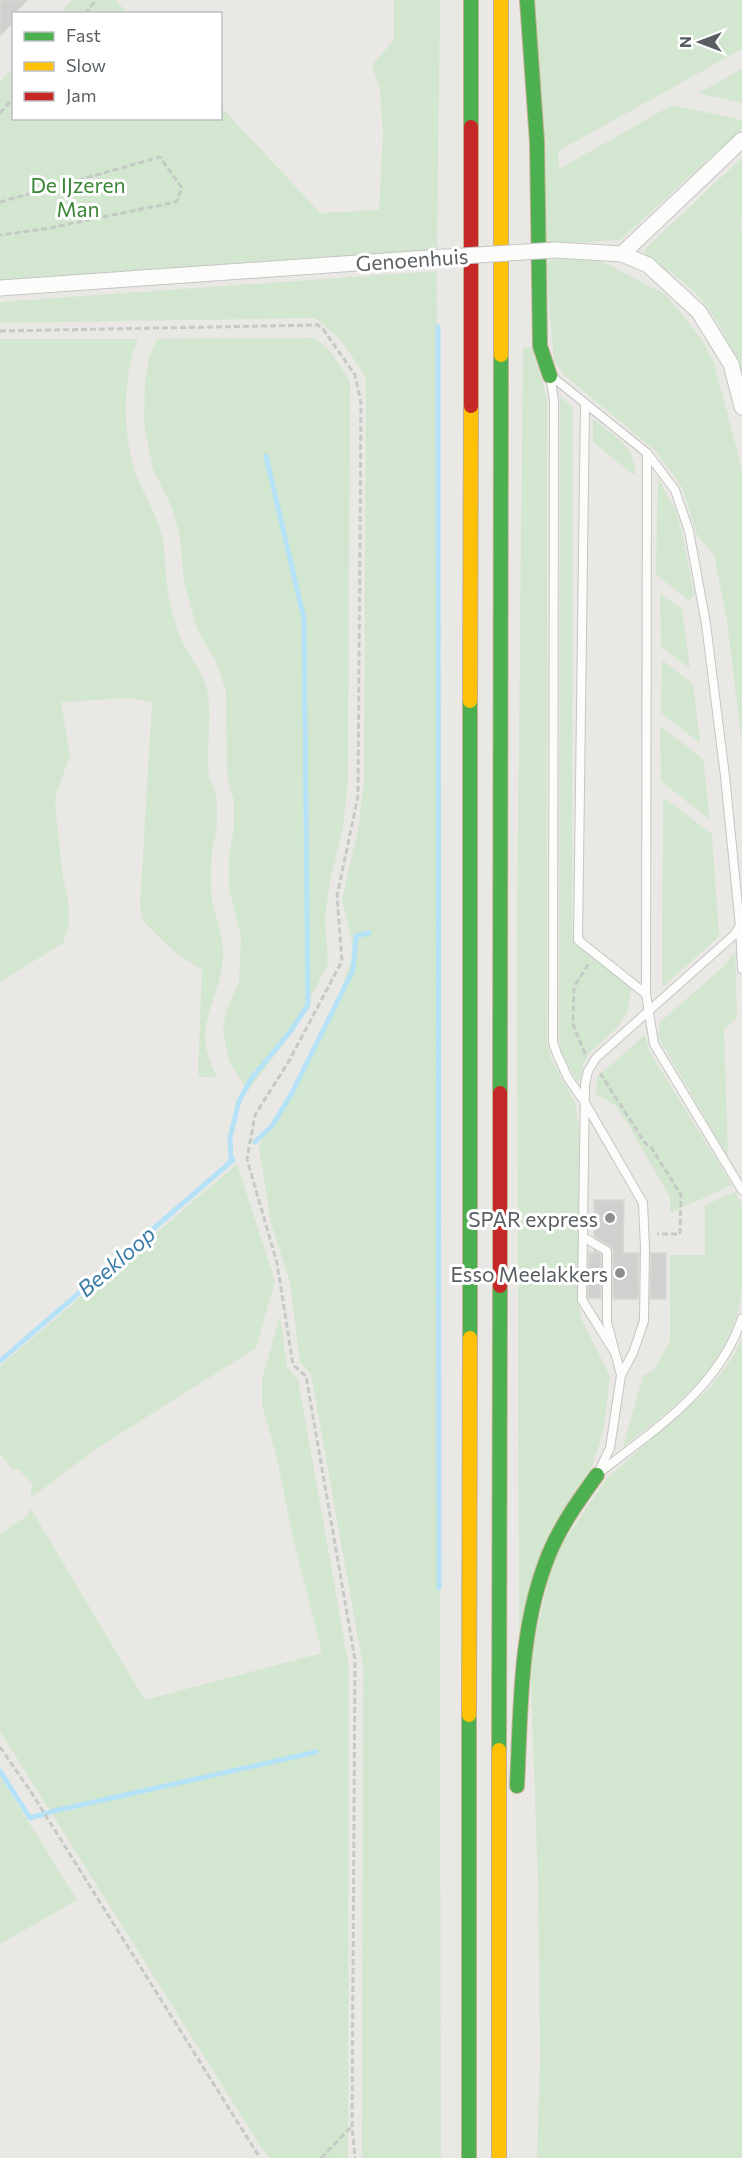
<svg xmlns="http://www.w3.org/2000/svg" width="742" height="2158" viewBox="0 0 742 2158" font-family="Commissioner,sans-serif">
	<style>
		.green { fill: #d3e6cf }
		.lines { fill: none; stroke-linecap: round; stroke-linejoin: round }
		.stream { stroke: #b6e2f7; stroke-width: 5 }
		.building { fill: #d1d0ce; stroke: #d9d7d3; stroke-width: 1.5 }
		.lane-casing { stroke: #c5c5c4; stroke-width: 10 }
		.street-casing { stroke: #c5c5c4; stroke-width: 17 }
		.fast-casing { stroke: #c2ae91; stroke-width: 16 }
		.slow-casing { stroke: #c2ae91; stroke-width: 16 }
		.jam-casing { stroke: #c2ae91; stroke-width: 16 }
		.path { stroke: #c5cac7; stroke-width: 3; stroke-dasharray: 6 3; stroke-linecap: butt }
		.lane { stroke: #fcfcfb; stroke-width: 8 }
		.street { stroke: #fcfcfb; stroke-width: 15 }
		.fast { stroke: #4caf50; stroke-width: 14 }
		.slow { stroke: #ffc107; stroke-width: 14 }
		.jam { stroke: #c62828; stroke-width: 14 }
		.street-bridge-casing { stroke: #c5c5c4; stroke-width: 17; stroke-linecap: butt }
		.street-bridge { stroke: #fcfcfb; stroke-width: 15 }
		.poi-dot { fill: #8c8e90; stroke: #fff; stroke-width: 2 }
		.labels { text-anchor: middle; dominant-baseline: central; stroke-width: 6; stroke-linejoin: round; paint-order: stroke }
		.park-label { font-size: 21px; fill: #398634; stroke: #fff }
		.street-label { font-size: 21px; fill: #595e62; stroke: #fff }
		.poi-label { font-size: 21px; fill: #595e62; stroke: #fff; text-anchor: end }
		.water-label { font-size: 22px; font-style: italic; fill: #3a7ba8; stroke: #fff }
	</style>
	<rect width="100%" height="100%" fill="#eae8e4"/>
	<path class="green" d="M72,0H116L127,13H60Z
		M394,0H440L437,250L83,274L0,285V82L13,67L14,118H220L221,107L320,213L379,210L383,133L380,90L372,65L394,40Z
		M534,0H742V49L558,151L559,169L672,105L742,120V129L620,240L546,244Z
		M742,69V103L698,93Z
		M742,158V221L740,226L742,227V382C728,329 698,280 645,259V249Z
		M575,259L603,262L665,294L701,338L714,363L742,469V745L727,621L714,555L696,533L683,489L656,451L565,376L554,361L545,260Z
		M437,271L441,2158H362L363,1666L311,1374L300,1362L290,1282L271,1223L259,1148L263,1135L309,1061L339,998L354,950L342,900L358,830L364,781L366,377L340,339L315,318L0,323V302Z
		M315,338L329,350L350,381L348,780L343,827L330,881L325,918L328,964L295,1028L248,1091L229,1061L223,1030L226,1012L239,981L241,937L229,889V855L234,828V801L227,775L226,691L216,662L197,629L184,582L180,536L172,508L153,469L150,455L144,422L145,382L149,358L157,339Z
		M0,339H138C122,376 122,439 137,477C146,498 158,517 163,540C165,555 165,570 167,585C169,602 174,618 179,634C187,655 205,672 208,695C212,722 206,750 209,777C210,781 212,785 214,789C218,801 217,814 217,825C216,834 213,843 212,852C211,864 211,877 211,889C212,912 224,932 223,955C222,1002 187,1028 218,1077H199L198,1070L202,970L176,953L144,922L140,907L152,702L131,698L61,702L70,756L57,791L55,805L63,878L69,904V925L63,943L0,982Z
		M534,347L547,401V1041L551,1059L575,1102L579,1128L578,1302L581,1318L610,1376L604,1426L599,1445L589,1474L519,1645L517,930L523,348Z
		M560,396L573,407L572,940L631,988L628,1011L616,1029L590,1052L583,1065L581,1079L577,1081L561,1052L559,1038Z
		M593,419C613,435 636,446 635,474H632L593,442Z
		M658,478L676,511L682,532L694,595L689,601L656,574Z
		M660,594L682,609L690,669L661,646Z
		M662,660L693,684L700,743L661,713Z
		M660,726L703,759L710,820L661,781Z
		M663,797L712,834L719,936L662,988Z
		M735,952L737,1018L724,1029L728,1157L658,1037L660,1022L723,967Z
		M645,1035L649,1051L732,1185L670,1213V1197L626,1121L615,1105L596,1094L597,1077Z
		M237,1164L275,1281L256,1348L96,1449L32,1497L30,1494L33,1484L18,1469L13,1470L0,1454V1366Z
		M735,1192L742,1204C742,1232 742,1264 742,1291C731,1366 679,1404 623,1447L643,1376L654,1370L670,1342V1255H705V1205Z
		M280,1316L287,1367L298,1380L349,1667L348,2158H270L259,2144L0,1731V1534L27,1516L31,1509L145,1700L322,1653L292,1534L277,1458L262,1405V1379Z
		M742,1337V2158H537L540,2058L538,1879L530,1658L554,1556L607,1478L710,1388L732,1358Z
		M0,1776L77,1900L0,1944Z"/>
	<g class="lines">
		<path class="stream" d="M438,327L439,1588
			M255,1142L273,1125L293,1091L353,970L356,936L369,933
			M231,1161L230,1138L239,1101L251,1079L290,1032L308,1005L304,619L266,456
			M0,1361L233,1160
			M0,1771L30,1818L54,1811L316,1752"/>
	</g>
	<path class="building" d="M0,0H27L14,14V21L0,36Z
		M594,1200H624L623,1253H639L638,1299H613V1250L610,1246L594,1236Z
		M594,1250L601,1254V1298H588L589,1253H594Z
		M651,1253H666V1299H650Z"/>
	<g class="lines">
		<defs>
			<path id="lane" d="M555,379L647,453L675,490L689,531L706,624L725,776L740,926L742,969
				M551,381L554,401L553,1042L557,1054L568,1078L584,1101L643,1203L645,1247L644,1321L633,1353L621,1375L610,1448L599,1471
				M585,403L578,940L646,994
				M647,453L646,994L654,1044L742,1190
				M583,1237L607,1251V1322L621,1375
				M614,1351L582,1300L585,1084L588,1071L596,1058L734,935L739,927
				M600,1472C656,1429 719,1388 742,1318"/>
			<path id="street" d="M556,250L622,254L648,265L699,312L731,364L742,407
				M622,254L742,140
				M0,288L414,259"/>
			<path id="fast" d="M527,0L537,142L540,346L550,376
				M471,127V0
				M500,1093L501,355
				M470,1338V701
				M499,1750L500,1286
				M517,1786C521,1708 519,1627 549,1554C561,1525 579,1500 597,1475
				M469,2158V1715"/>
			<path id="slow" d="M501,355V0
				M470,701L471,406
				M469,1715L470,1338
				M499,2158V1750"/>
			<path id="jam" d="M471,406V127
				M500,1286V1093"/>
		</defs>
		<use href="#lane" class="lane-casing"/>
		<use href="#street" class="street-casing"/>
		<use href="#fast" class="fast-casing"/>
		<use href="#slow" class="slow-casing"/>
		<use href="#jam" class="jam-casing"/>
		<path class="path" d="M85,14L96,0
			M0,113L14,97
			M0,202L160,157L182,188L176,202L50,228L0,235
			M0,331L318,325L323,329L355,375L361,403L358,796L337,896L342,961L289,1061L255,1115L247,1159L277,1263L293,1365L306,1376L355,1660L352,2126L355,2158
			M585,1054L573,1024L574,987L589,963
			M600,1073L645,1143L651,1147L681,1195L680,1234H657
			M0,1747L31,1792L260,2158
			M321,2158L352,2126"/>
		<use href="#lane" class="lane"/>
		<use href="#street" class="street"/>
		<use href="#fast" class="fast"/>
		<use href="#slow" class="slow"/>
		<use href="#jam" class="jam"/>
		<defs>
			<path id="street-bridge" d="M414,259L556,250"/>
		</defs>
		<use href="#street-bridge" class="street-bridge-casing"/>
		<use href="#street-bridge" class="street-bridge"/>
	</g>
	<g class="poi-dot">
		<circle cx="610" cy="1218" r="6"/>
		<circle cx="620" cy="1273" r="6"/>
	</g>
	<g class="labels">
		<g class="park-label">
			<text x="78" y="184">De IJzeren<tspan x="78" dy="24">Man</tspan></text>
		</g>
		<g class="street-label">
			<text transform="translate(412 259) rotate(-4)">Genoenhuis</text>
		</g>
		<g class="poi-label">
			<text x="598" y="1218">SPAR express</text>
			<text x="608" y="1273">Esso Meelakkers</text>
		</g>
		<g class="water-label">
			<text transform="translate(116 1261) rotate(-41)">Beekloop</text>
		</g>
	</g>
	<rect x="12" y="12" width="210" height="108" fill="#ffffff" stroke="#bdbfc0" stroke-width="1.5"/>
	<rect x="24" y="32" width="30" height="9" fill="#4caf50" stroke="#bdbfc0" stroke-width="1.5"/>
	<text x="66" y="42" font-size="18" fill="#595e62">Fast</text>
	<rect x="24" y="62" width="30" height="9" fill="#ffc107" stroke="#bdbfc0" stroke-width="1.5"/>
	<text x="66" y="72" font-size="18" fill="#595e62">Slow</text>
	<rect x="24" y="92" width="30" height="9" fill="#c62828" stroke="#bdbfc0" stroke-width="1.5"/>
	<text x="66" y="102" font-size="18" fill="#595e62">Jam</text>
	<g transform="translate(700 42) rotate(270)" stroke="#ffffff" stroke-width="4.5" paint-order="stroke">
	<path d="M0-4.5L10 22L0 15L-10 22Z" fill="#595e62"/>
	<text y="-9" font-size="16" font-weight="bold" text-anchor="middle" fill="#595e62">N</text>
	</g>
</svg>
